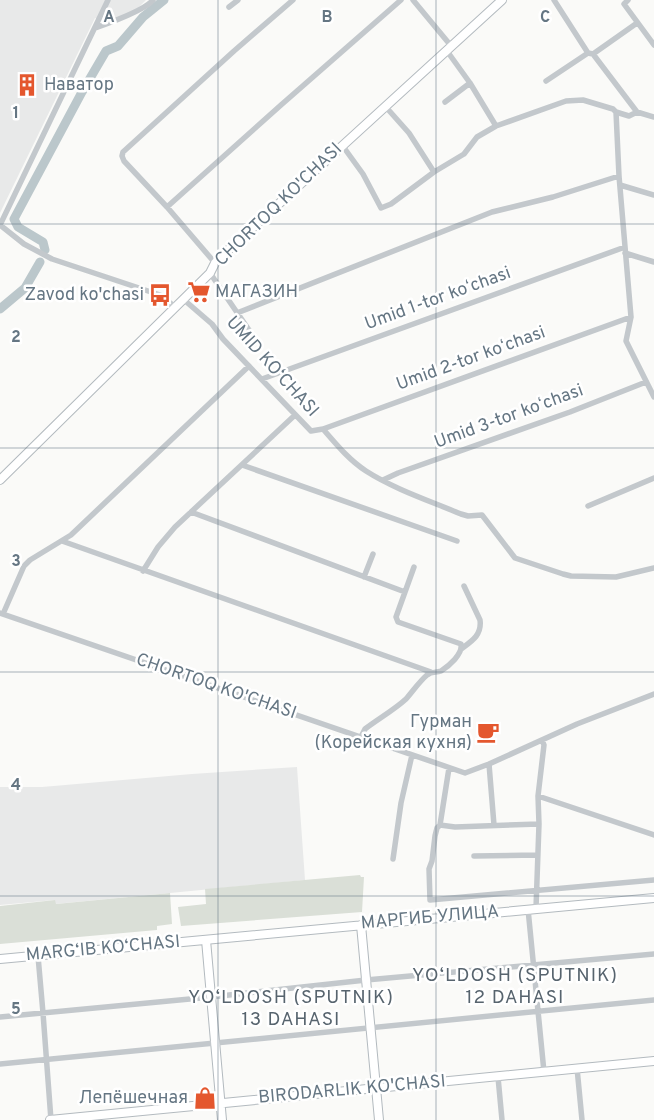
<svg xmlns="http://www.w3.org/2000/svg" width="654" height="1120" viewBox="0 0 654 1120" font-family="Overpass,sans-serif">
	<style>
		.built { fill: #e8e9e9 }
		.green { fill: #dadfd7 }
		.lines { fill: none; stroke-linecap: round; stroke-linejoin: round }
		.river { stroke: #bbc7cb; stroke-width: 9 }
		.secondary-casing { stroke: #b3babf; stroke-width: 10 }
		.street { stroke: #c3c8cc; stroke-width: 5.5 }
		.secondary { stroke: #fff; stroke-width: 8 }
		.grid { fill: none; stroke: #657683; stroke-width: 1; stroke-opacity: 0.55 }
		.labels { text-anchor: middle; dominant-baseline: central; stroke-width: 5; stroke-linejoin: round; paint-order: stroke }
		.poi-label { font-size: 18px; fill: #657683; stroke: #fff; text-anchor: end }
		.street-label { font-size: 18px; fill: #657683; stroke: #fff }
		.neighbourhood-label { font-size: 19px; letter-spacing: 1px; fill: #57646e; stroke: #fff }
		.grid-label { font-size: 16px; text-anchor: middle; font-weight: bold; fill: #657683; stroke: #fff; stroke-width: 5; stroke-linejoin: round; paint-order: stroke }
	</style>
	<rect width="100%" height="100%" fill="#fafaf8"/>
	<path class="built" d="M0,0H146L135,11L104,23L95,18L0,213Z
		M297,767L305,880L55,904V900L0,905V787H42L192,774Z"/>
	<path class="green" d="M360,875L361,877H364L362,912L181,926L178,907L206,904L205,889Z
		M170,893L172,924L157,926V930L0,944V906L55,900L56,904Z"/>
	<g class="lines">
		<path class="river" d="M45,250L43,242L18,227L14,219L82,92L106,51L118,46L143,17L164,0
			M0,309L25,288L40,262"/>
		<defs>
			<path id="secondary" d="M0,480L210,273L215,263L225,253L502,0
				M361,925L379,1120
				M206,940L222,1120
				M0,959L654,898
				M50,1120L654,1061"/>
		</defs>
		<use href="#secondary" class="secondary-casing"/>
		<path class="street" d="M413,0L452,47
			M554,0L588,53L593,54L637,112
			M628,0L624,4L654,45
			M229,7L238,0
			M95,28C109,23 144,11 153,0
			M447,51L470,83L496,126
			M593,54L637,23
			M546,81L588,53
			M445,102L470,83
			M385,106L409,133L434,172
			M616,112L619,176L631,317L626,341L654,397
			M342,145L363,174L381,208L391,204L434,172L464,154L477,137L496,126L566,101L583,100L613,109L616,112L629,116L637,112L654,117
			M620,185L654,195
			M167,207L281,105L401,0
			M0,225L108,0
			M0,225L24,244L52,259L160,295L175,307
			M625,253L654,262
			M215,263L167,207L124,161L122,156L123,152L234,51L293,0
			M210,273L249,330
			M183,299L212,324L223,339L311,431L323,429C336,444 349,460 366,471C394,489 430,501 461,514L468,516L482,515L515,558L563,574L571,576L616,577L654,568
			M237,313L492,212L553,197L619,176
			M262,379L625,247
			M323,429L631,317
			M242,465L457,541
			M383,480L398,473L570,412L646,382
			M588,506L654,478
			M191,512L405,592L396,617L398,622L461,644C463,654 449,666 441,671C436,673 432,671 427,675C419,682 413,691 406,699C394,710 378,719 365,729L361,737
			M62,541L431,672
			M143,571L158,547L175,527L295,415
			M364,577L373,554
			M405,592L414,567
			M0,613L465,773L489,764L577,724L654,694
			M3,614L24,566L30,560L71,535L249,366
			M461,649C472,641 482,635 480,620L464,586
			M489,764L494,825
			M449,768L440,825L437,828L435,836L432,861L429,869L430,900L654,880
			M538,796L654,835
			M440,825L455,827L539,824
			M474,856L537,855
			M393,859L401,803L412,755
			M536,908L539,824L538,796L544,745L542,740
			M528,909L544,1072
			M38,956L43,1013L51,1120
			M0,1017L211,997L366,980L654,954
			M0,1064L654,1000
			M577,1068L582,1120
			M498,1077L502,1120"/>
		<use href="#secondary" class="secondary"/>
	</g>
	<path class="grid" d="M218,0V1120M436,0V1120M0,224H654M0,448H654M0,672H654M0,896H654"/>
	<defs>
		<symbol id="building-bare" viewBox="-9 -9 18 18"><path d="M-4-6H4V6H1V3H-1V6H-4ZM-2.5-4.3h1.7v1.8h-1.7ZM.8-4.3h1.7v1.8H.8ZM-2.5-1h1.7V.8h-1.7ZM.8-1h1.7V.8H.8Z" fill="#e4572e" stroke="#fff" stroke-width="2.5" paint-order="stroke"/></symbol>
		<symbol id="supermarket-bare" viewBox="-9 -9 18 18"><path d="M-6-5.5h2.5l.6 2H6L4.5 2H-2.5L-4.4-4H-6ZM-1.5 3.2a1.3 1.3 0 1 0 .1 0ZM3 3.2a1.3 1.3 0 1 0 .1 0Z" fill="#e4572e" stroke="#fff" stroke-width="2.5" paint-order="stroke"/></symbol>
		<symbol id="bus-bare" viewBox="-9 -9 18 18"><path d="M-5-6H5V4H4V6H2V4H-2V6H-4V4H-5ZM-3.5-4V0h7V-4ZM-3.5 1.2v1.5H-2V1.2ZM2 1.2v1.5H3.5V1.2Z" fill="#e4572e" stroke="#fff" stroke-width="2.5" paint-order="stroke"/></symbol>
		<symbol id="cafe-bare" viewBox="-9 -9 18 18"><path d="M-5.5-4.5H6V0H3Q3 3.5 0 3.5H-2.5Q-5.5 3.5-5.5 0ZM3-3.2v2h1.7v-2ZM-6 4.5H4V6H-6Z" fill="#e4572e" stroke="#fff" stroke-width="2.5" paint-order="stroke"/></symbol>
		<symbol id="shop-bare" viewBox="-9 -9 18 18"><path d="M-5-2.5h2.3a2.7 3.5 0 0 1 5.4 0H5L5.5 6h-11ZM-1.5-2.5h3a1.5 2.3 0 0 0-3 0Z" fill="#e4572e" stroke="#fff" stroke-width="2.5" paint-order="stroke"/></symbol>
	</defs>
	<g fill-rule="evenodd">
		<use href="#building-bare" x="11" y="69" width="32" height="32"/>
		<use href="#supermarket-bare" x="183" y="276" width="32" height="32"/>
		<use href="#bus-bare" x="144" y="279" width="32" height="32"/>
		<use href="#cafe-bare" x="472" y="716" width="32" height="32"/>
		<use href="#shop-bare" x="189" y="1082" width="32" height="32"/>
	</g>
	<g class="labels">
		<g class="poi-label">
			<text x="44" y="85" text-anchor="start">Наватор</text>
			<text x="215" y="292" text-anchor="start">МАГАЗИН</text>
			<text x="144" y="295">Zavod ko'chasi</text>
			<text x="472" y="722">Гурман<tspan x="472" dy="21">(Корейская кухня)</tspan></text>
			<text x="188" y="1098">Лепёшечная</text>
		</g>
		<g class="street-label">
			<text transform="translate(279 205) rotate(-44)">CHORTOQ KO'CHASI</text>
			<text transform="translate(438 299) rotate(-20)">Umid 1-tor koʻchasi</text>
			<text transform="translate(471 359) rotate(-20)">Umid 2-tor koʻchasi</text>
			<text transform="translate(272 367) rotate(48)">UMID KO‘CHASI</text>
			<text transform="translate(509 417) rotate(-20)">Umid 3-tor koʻchasi</text>
			<text transform="translate(216 687) rotate(19)">CHORTOQ KO'CHASI</text>
			<text transform="translate(430 918) rotate(-5)">МАРГИБ УЛИЦА</text>
			<text transform="translate(103 949) rotate(-5)">MARG‘IB KO‘CHASI</text>
			<text transform="translate(352 1090) rotate(-5)">BIRODARLIK KO'CHASI</text>
		</g>
		<g class="neighbourhood-label">
			<text x="515" y="976">YO‘LDOSH (SPUTNIK)<tspan x="515" dy="22">12 DAHASI</tspan></text>
			<text x="291" y="998">YO‘LDOSH (SPUTNIK)<tspan x="291" dy="22">13 DAHASI</tspan></text>
		</g>
	</g>
	<g class="grid-label">
		<text x="109" y="22">A</text>
		<text x="327" y="22">B</text>
		<text x="545" y="22">C</text>
		<text x="16" y="118">1</text>
		<text x="16" y="342">2</text>
		<text x="16" y="566">3</text>
		<text x="16" y="790">4</text>
		<text x="16" y="1014">5</text>
	</g>
</svg>
